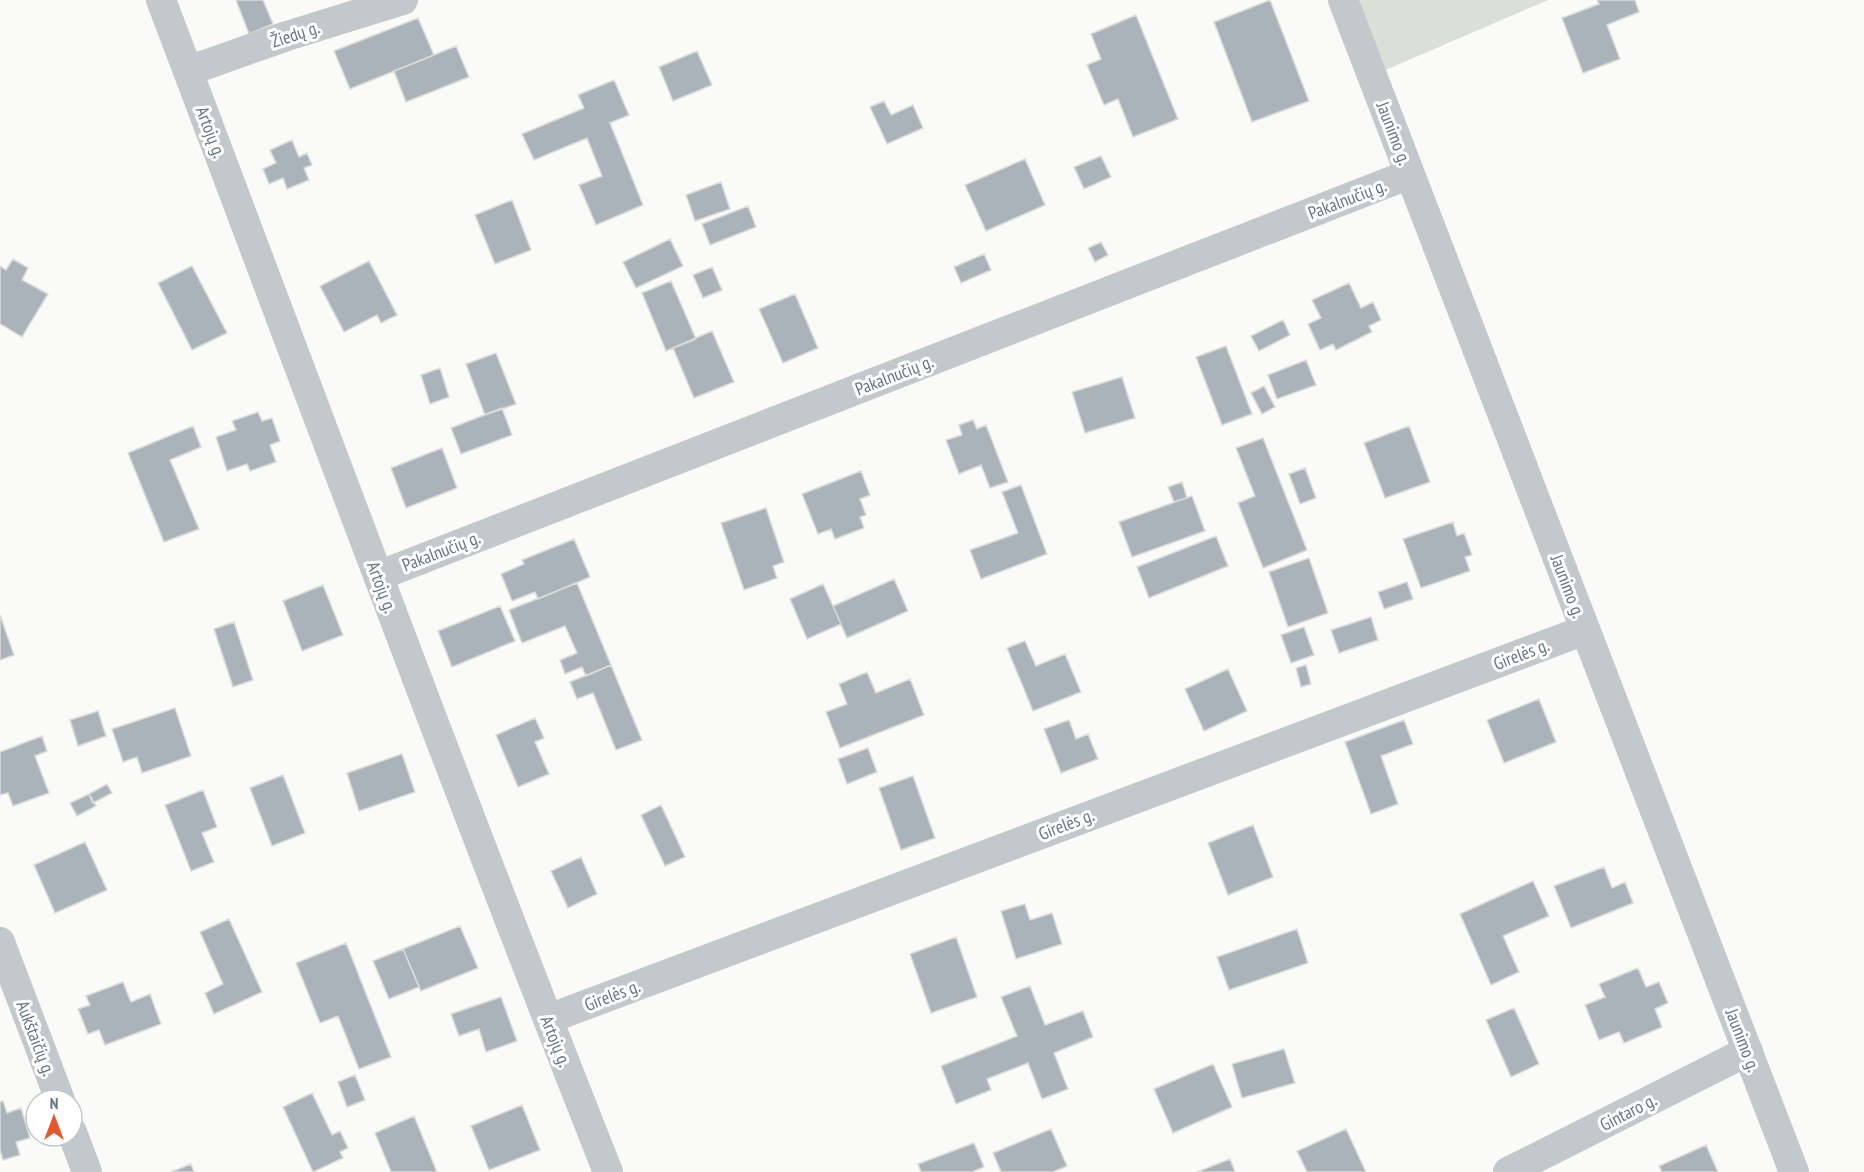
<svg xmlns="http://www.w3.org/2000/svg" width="1864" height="1172" viewBox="0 0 1864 1172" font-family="'PT Sans Narrow',sans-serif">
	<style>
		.green { fill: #dadfd7 }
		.building { fill: #aab3b9; stroke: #dcdcda; stroke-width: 1.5 }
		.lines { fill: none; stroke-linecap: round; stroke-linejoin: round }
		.street { stroke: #c3c8cc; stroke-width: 30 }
		.labels { text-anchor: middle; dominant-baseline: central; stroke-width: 6; stroke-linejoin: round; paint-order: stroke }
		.street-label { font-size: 18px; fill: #657683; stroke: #fff }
	</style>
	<rect width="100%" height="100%" fill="#fafaf8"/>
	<path class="green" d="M1358,0H1548L1383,71Z"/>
	<path class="building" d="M236,0H263L273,24L249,34Z
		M1270,0L1309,101L1252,122L1214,22Z
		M1597,0H1635L1639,12L1607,25L1620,59L1583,73L1562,18L1599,4Z
		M1136,15L1178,119L1133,137L1118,99L1104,105L1087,65L1101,59L1091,34Z
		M418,18L434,55L350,89L334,51Z
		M456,46L469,77L406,102L394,71Z
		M697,51L712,85L673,101L659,67Z
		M614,80L629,115L610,123L643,205L596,225L579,185L602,176L587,138L534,160L522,134L584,108L578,95Z
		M884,101L891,115L913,105L923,128L887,144L870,107Z
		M292,140L299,157L307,153L312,165L304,168L309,180L287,189L283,178L269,184L263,169L276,163L270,150Z
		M1101,156L1111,177L1084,189L1074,167Z
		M1025,159L1045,205L986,231L965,185Z
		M721,182L730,209L695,221L686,195Z
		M512,200L531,250L495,264L475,215Z
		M748,206L756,227L710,245L702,224Z
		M670,239L683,266L636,288L623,262Z
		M1101,242L1108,255L1095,262L1088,248Z
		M984,254L991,270L961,283L954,267Z
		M13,259L28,268L22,280L48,294L22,337L0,324V266L6,270Z
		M369,261L397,315L381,323L377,315L344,332L320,286Z
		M192,266L227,333L192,350L158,283Z
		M712,267L722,290L703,298L693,275Z
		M671,281L696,339L666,351L642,293Z
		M1349,283L1361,308L1373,302L1381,320L1369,326L1372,332L1336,350L1333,344L1320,350L1308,324L1321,318L1312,300Z
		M795,294L818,348L783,363L759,309Z
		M1283,320L1290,335L1259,351L1251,336Z
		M712,331L734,382L694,398L673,348Z
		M1226,346L1252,414L1222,425L1196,357Z
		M496,353L516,404L485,415L466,364Z
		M1306,360L1316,385L1277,399L1268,375Z
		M440,368L449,397L430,404L421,375Z
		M1122,377L1135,418L1085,433L1072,392Z
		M1264,386L1275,407L1262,414L1251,393Z
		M502,408L512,435L461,454L451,428Z
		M258,412L262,421L272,418L280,441L270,445L276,462L250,471L247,464L227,471L216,437L236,430L232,421Z
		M973,420L977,429L986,425L1008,482L990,488L981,465L959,474L946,440L962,435L959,425Z
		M193,426L201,447L170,460L199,529L164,542L128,453Z
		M1409,426L1430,482L1385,498L1364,443Z
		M1263,438L1307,550L1263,568L1238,503L1255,496L1236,448Z
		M442,448L457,488L406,508L391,468Z
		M1305,468L1316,498L1300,504L1289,474Z
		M861,471L870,495L860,499L866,515L860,517L864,528L835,539L831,529L818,534L802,494Z
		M1182,482L1187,498L1174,502L1168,487Z
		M1021,485L1047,554L981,579L970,550L1018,533L1002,492Z
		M1192,496L1205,531L1132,557L1119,522Z
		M766,508L784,562L773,566L777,578L744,590L721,523Z
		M1453,522L1457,536L1464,533L1472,555L1465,557L1470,571L1421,588L1403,539Z
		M1216,536L1228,566L1149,598L1137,567Z
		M574,539L590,577L538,599L535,592L512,601L501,574L524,564L522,560Z
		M1309,558L1328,613L1288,627L1269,572Z
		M894,579L908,611L847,638L833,606Z
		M1407,582L1413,599L1384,609L1378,592Z
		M577,583L611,665L586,676L582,667L565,674L560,660L577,653L565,626L522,643L509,610Z
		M823,584L841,624L807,639L790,599Z
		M323,585L343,635L302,651L283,601Z
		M500,606L515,641L452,667L438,631Z
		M0,615L14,655L0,660Z
		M1371,617L1378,640L1339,653L1331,630Z
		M234,622L253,680L233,687L214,629Z
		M1304,627L1314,655L1291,663L1281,635Z
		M1025,641L1036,666L1065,654L1081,692L1033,711L1007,648Z
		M611,665L642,740L616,750L593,693L577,699L570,682Z
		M1306,665L1311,684L1301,687L1296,668Z
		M1228,669L1247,711L1204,731L1185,689Z
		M867,672L876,693L910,679L924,715L840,748L826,712L847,704L839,684Z
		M1539,699L1556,742L1504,763L1487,720Z
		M175,708L191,756L142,773L137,757L123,762L112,729Z
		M98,711L106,736L78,746L70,720Z
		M535,718L544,738L535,742L549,774L518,787L496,735Z
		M1069,720L1076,739L1088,734L1098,759L1061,773L1044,729Z
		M1404,720L1413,744L1381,756L1398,804L1371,814L1345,742Z
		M42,736L47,751L35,756L49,793L13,806L8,793L0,795V752Z
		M868,748L877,772L847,784L838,759Z
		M402,754L415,792L359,811L347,773Z
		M283,775L305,833L272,846L250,788Z
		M913,776L935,838L901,850L879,788Z
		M107,784L112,793L93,803L89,794Z
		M203,790L217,827L202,833L214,862L191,871L165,805Z
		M89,794L96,806L77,816L70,803Z
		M661,805L685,857L665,866L641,815Z
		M1253,825L1273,877L1228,895L1208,843Z
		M85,842L107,890L55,913L34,865Z
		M581,857L597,894L568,908L551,871Z
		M1604,867L1612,888L1625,882L1633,903L1571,928L1554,886Z
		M1533,881L1549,916L1503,936L1519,972L1491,985L1460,914Z
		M1025,904L1030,920L1052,913L1062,944L1016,959L1001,911Z
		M229,919L262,992L214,1014L205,993L223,984L200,932Z
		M460,926L478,968L421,991L403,949Z
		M1297,929L1308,963L1229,990L1217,957Z
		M956,937L977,997L931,1013L910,954Z
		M346,943L391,1057L359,1069L338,1016L320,1023L296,963Z
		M403,949L419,987L389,999L373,961Z
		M1638,968L1646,987L1659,982L1668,1003L1655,1009L1662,1027L1624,1043L1619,1032L1599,1040L1585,1005L1605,997L1599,984Z
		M123,982L131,1002L150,994L161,1024L105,1045L99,1030L88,1034L78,1009L90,1005L86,996Z
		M1030,986L1045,1025L1083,1011L1093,1037L1054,1053L1068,1089L1042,1099L1028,1063L987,1079L991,1090L956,1104L941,1066L1017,1036L1001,997Z
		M501,997L517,1041L486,1052L479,1029L459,1036L451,1014Z
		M1514,1008L1539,1064L1511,1077L1486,1020Z
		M1284,1049L1295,1083L1242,1098L1232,1064Z
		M1213,1064L1232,1107L1173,1133L1154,1089Z
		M355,1075L365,1100L347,1107L338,1082Z
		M312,1093L332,1135L340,1131L348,1148L340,1152L343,1158L313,1172L283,1107Z
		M3,1101L7,1113L21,1108L30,1138L16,1142L20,1155L3,1160L0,1150V1102Z
		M522,1105L540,1150L489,1170L471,1126Z
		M414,1116L437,1172H391L375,1133Z
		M1051,1129L1067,1166L1053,1172H1001L993,1153Z
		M1346,1129L1366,1172H1307L1297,1151Z
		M974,1143L984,1167L972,1172H921L918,1164Z
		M1706,1145L1718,1172H1662L1659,1166Z
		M1230,1159L1235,1172H1197Z
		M191,1164L194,1172H171Z"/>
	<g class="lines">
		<path class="street" d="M161,0C309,391 454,783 608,1172
			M1343,0L1794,1172
			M188,71L287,36L403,0
			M378,576L1410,174
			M0,942L60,1100
			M548,1019L1585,630
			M72,1132L87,1172
			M1508,1172L1748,1051"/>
	</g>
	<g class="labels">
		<g class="street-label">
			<text transform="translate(295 34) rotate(-18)">Žiedų g.</text>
			<text transform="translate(211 132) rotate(69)">Artojų g.</text>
			<text transform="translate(1394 133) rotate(69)">Jaunimo g.</text>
			<text transform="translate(1347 199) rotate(-21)">Pakalnučių g.</text>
			<text transform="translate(894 375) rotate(-21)">Pakalnučių g.</text>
			<text transform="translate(441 551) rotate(-21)">Pakalnučių g.</text>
			<text transform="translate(1568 586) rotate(69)">Jaunimo g.</text>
			<text transform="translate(382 587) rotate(69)">Artojų g.</text>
			<text transform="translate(1521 654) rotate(-21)">Girelės g.</text>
			<text transform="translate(1066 824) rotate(-21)">Girelės g.</text>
			<text transform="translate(612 995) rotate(-21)">Girelės g.</text>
			<text transform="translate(36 1038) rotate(69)">Aukštaičių g.</text>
			<text transform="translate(1743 1040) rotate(69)">Jaunimo g.</text>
			<text transform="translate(556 1041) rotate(68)">Artojų g.</text>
			<text transform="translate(1628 1112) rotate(-27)">Gintaro g.</text>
		</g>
	</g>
	<g transform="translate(54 1118)"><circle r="28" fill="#ffffff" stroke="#c1c8cd" stroke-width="1.5"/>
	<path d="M0-4.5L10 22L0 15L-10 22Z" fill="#e4572e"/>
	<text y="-9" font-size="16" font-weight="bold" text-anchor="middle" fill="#657683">N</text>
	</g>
</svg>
